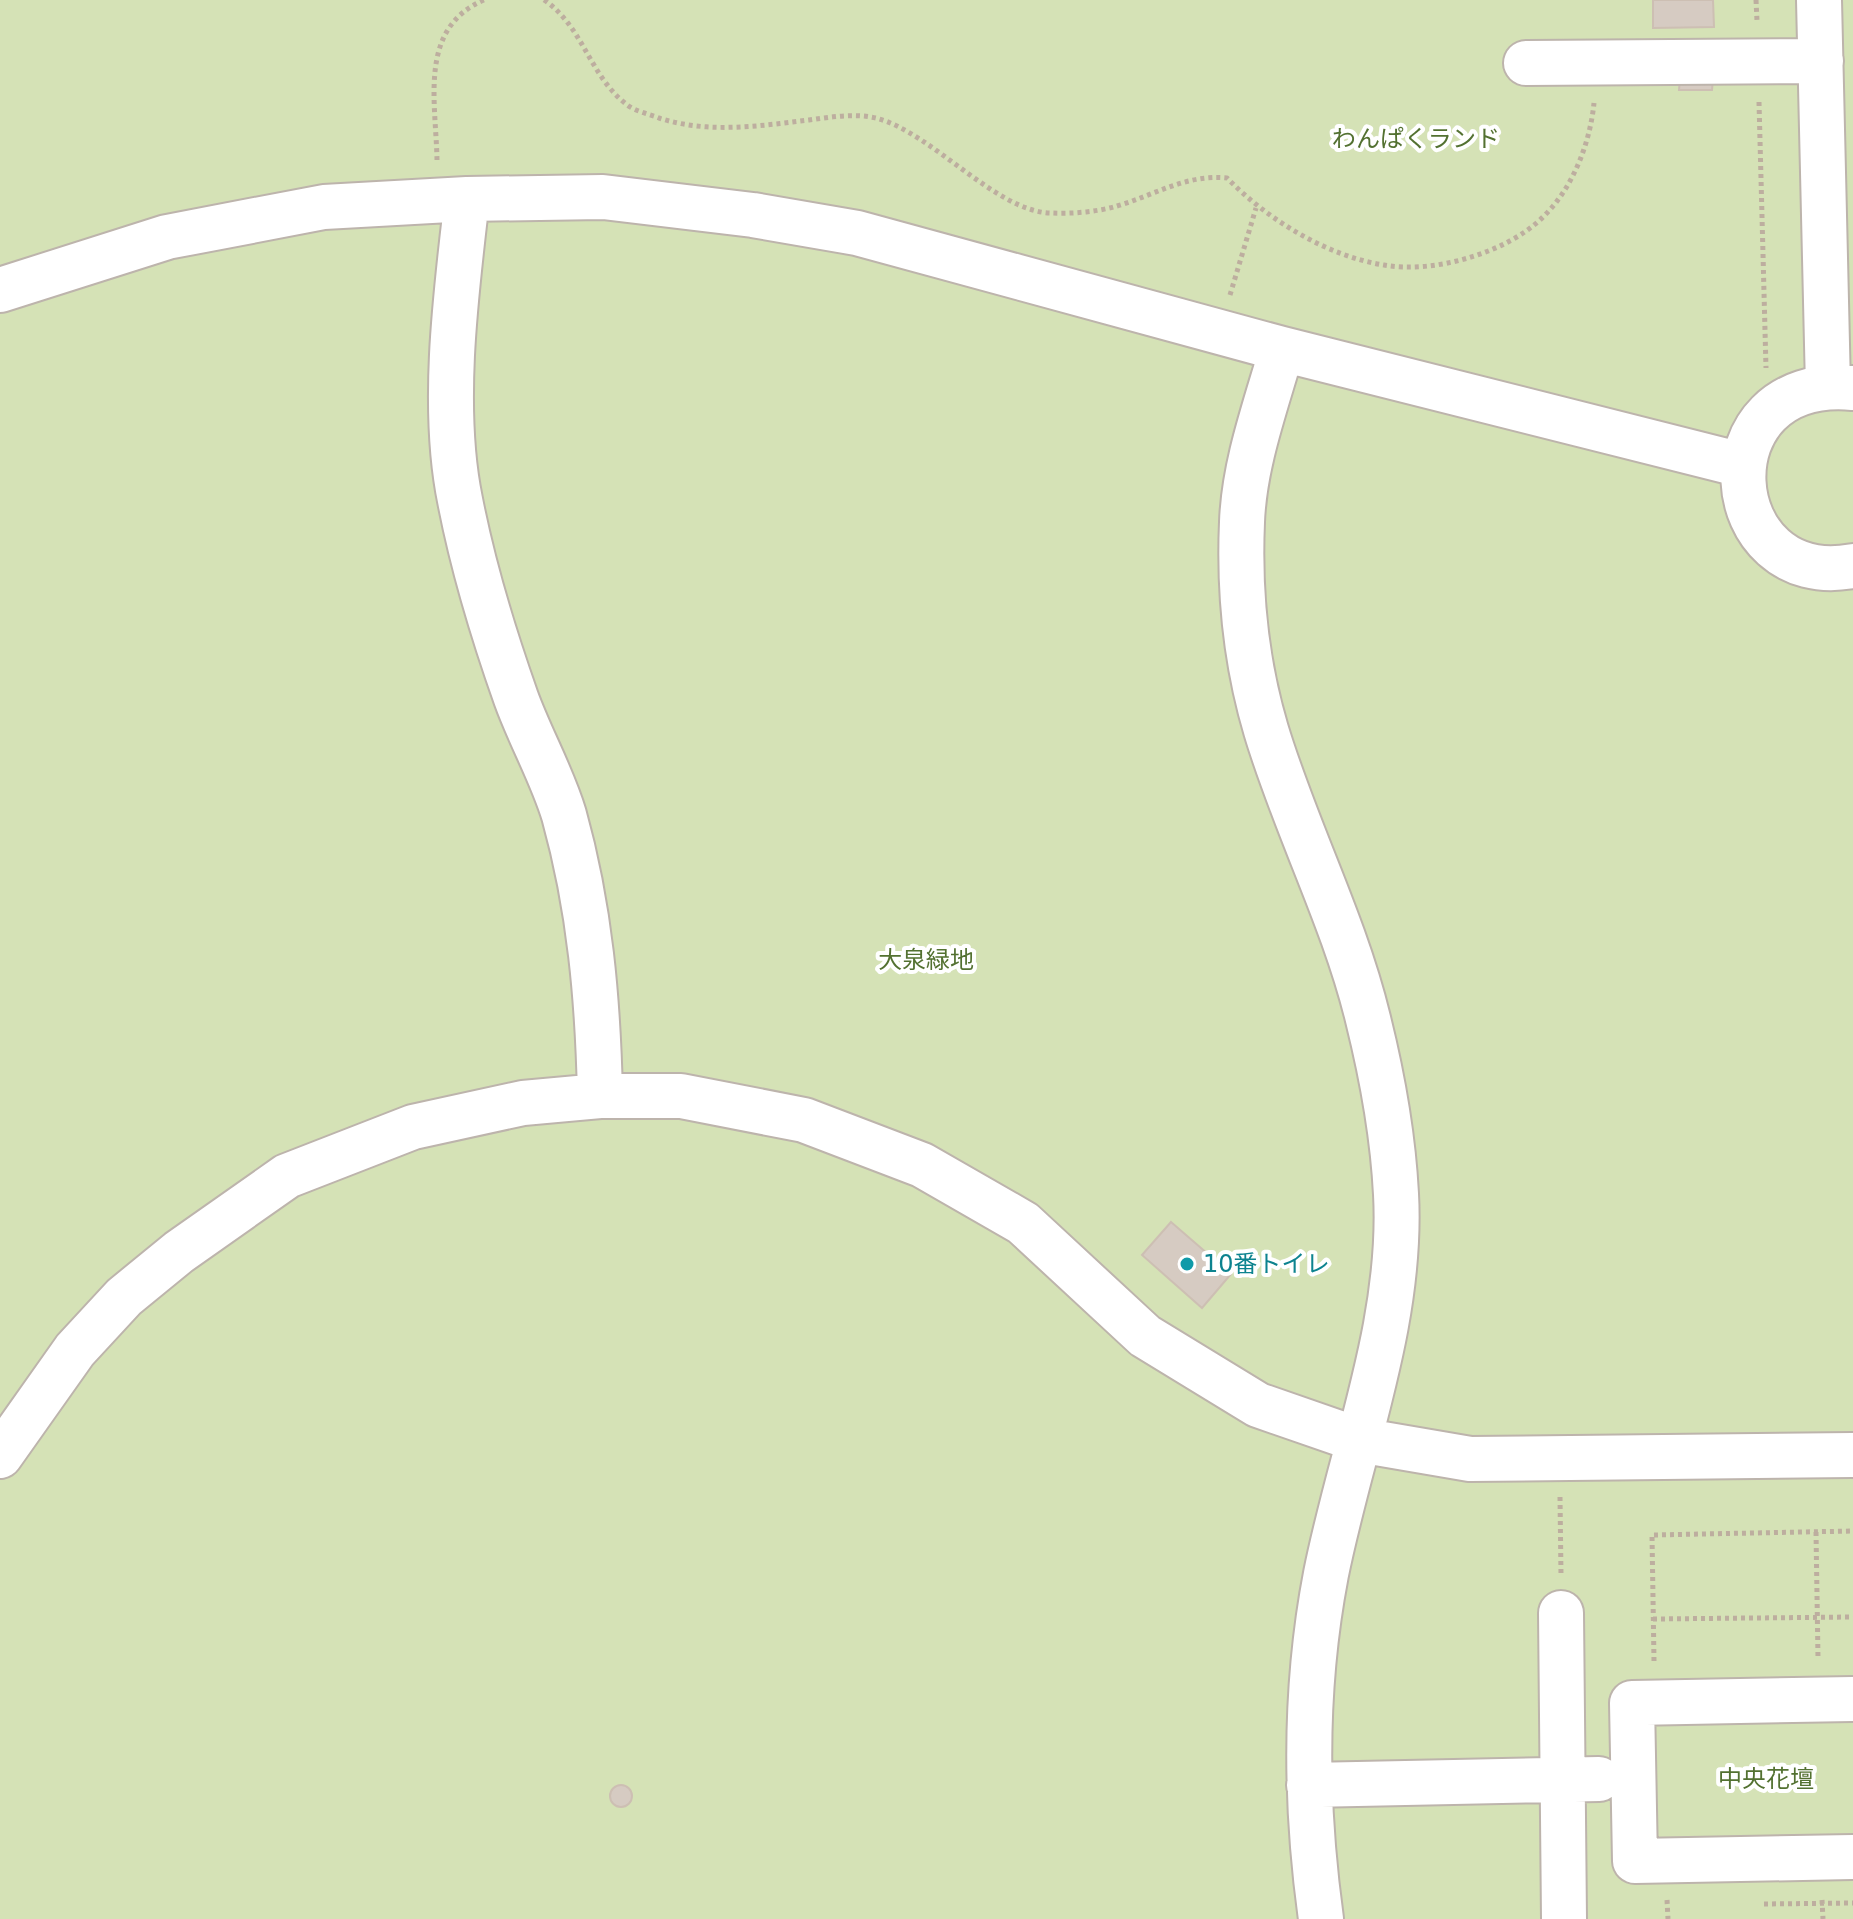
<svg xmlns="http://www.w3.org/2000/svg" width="1853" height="1919" viewBox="0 0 1853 1919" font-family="'DejaVu Sans','Noto Sans JP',sans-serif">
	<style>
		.green { fill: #d5e2b6 }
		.building { fill: #d6cbc2; stroke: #cdbfb3; stroke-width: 2 }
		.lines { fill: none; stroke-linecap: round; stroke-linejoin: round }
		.minor-casing { stroke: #bdb4ac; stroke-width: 48 }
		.path { stroke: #bdae9f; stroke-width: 5; stroke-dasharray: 4 4; stroke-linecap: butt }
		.minor { stroke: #fff; stroke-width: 44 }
		.culture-dot { fill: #0f9aa8; stroke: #fff; stroke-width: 3 }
		.labels { text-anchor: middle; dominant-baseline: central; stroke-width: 8; stroke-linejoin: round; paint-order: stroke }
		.park-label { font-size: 24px; fill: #537131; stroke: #fff }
		.culture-label { font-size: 24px; fill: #0d838f; stroke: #fff; text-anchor: start }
	</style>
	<rect width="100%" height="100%" fill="#f2eee9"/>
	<path class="green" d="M0,0H1853V1919H0Z"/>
	<path class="building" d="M1653,0H1713L1714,27L1653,28Z
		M1680,79H1713L1712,90H1679Z
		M1171,1222L1231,1274L1202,1308L1142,1255Z
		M610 1796a11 11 0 1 1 22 0a11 11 0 1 1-22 0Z"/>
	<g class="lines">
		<defs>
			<path id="minor" d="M1819,0L1828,387
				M1526,63L1821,61
				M467,199C456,292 441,408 460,500C473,567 493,633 516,698C530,737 552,775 564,815C590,908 598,1000 600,1096
				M0,290L167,237L324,207L467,199L603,197L753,215L857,233L1282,349L1742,465
				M1282,349C1266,405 1244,464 1242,522C1239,591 1246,663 1266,730C1295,827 1344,920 1368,1019C1382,1075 1393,1136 1396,1194C1403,1323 1351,1449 1326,1574C1304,1688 1305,1804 1321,1919
				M1853,388C1698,374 1716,592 1853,566
				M0,1456L75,1350L124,1297L179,1252L287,1176L413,1127L523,1103L600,1096H681L804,1120L922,1165L1023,1223L1145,1336L1258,1405L1359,1440L1470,1459L1853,1455
				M1561,1613L1564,1919
				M1853,1699L1632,1703L1635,1861L1853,1857
				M1309,1785L1599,1779"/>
		</defs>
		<use href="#minor" class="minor-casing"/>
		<path class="path" d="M544,0C583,26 589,75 626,104C634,111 649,114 659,118C708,134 759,126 809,120C831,117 854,113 876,118C933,133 996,212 1051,213C1071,214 1097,212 1117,206C1155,195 1186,174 1227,178C1267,219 1326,256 1384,265C1433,274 1507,253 1543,217C1573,188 1590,143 1594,103
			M1756,0L1757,21
			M1759,102L1766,368
			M437,160C436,101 418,28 484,0
			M1230,295L1256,208
			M1560,1497L1561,1575
			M1816,1532L1818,1658
			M1653,1619L1853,1617
			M1654,1661L1652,1535L1853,1531
			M1667,1900L1668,1919
			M1822,1900L1823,1919
			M1764,1904L1853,1903"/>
		<use href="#minor" class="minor"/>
	</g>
	<circle class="culture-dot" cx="1187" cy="1264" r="8"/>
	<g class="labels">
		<g class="park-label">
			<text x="1416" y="139">わんぱくランド</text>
			<text x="926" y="960">大泉緑地</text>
			<text x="1766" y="1779">中央花壇</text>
		</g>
		<g class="culture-label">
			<text x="1203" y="1264">10番トイレ</text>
		</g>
	</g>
</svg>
